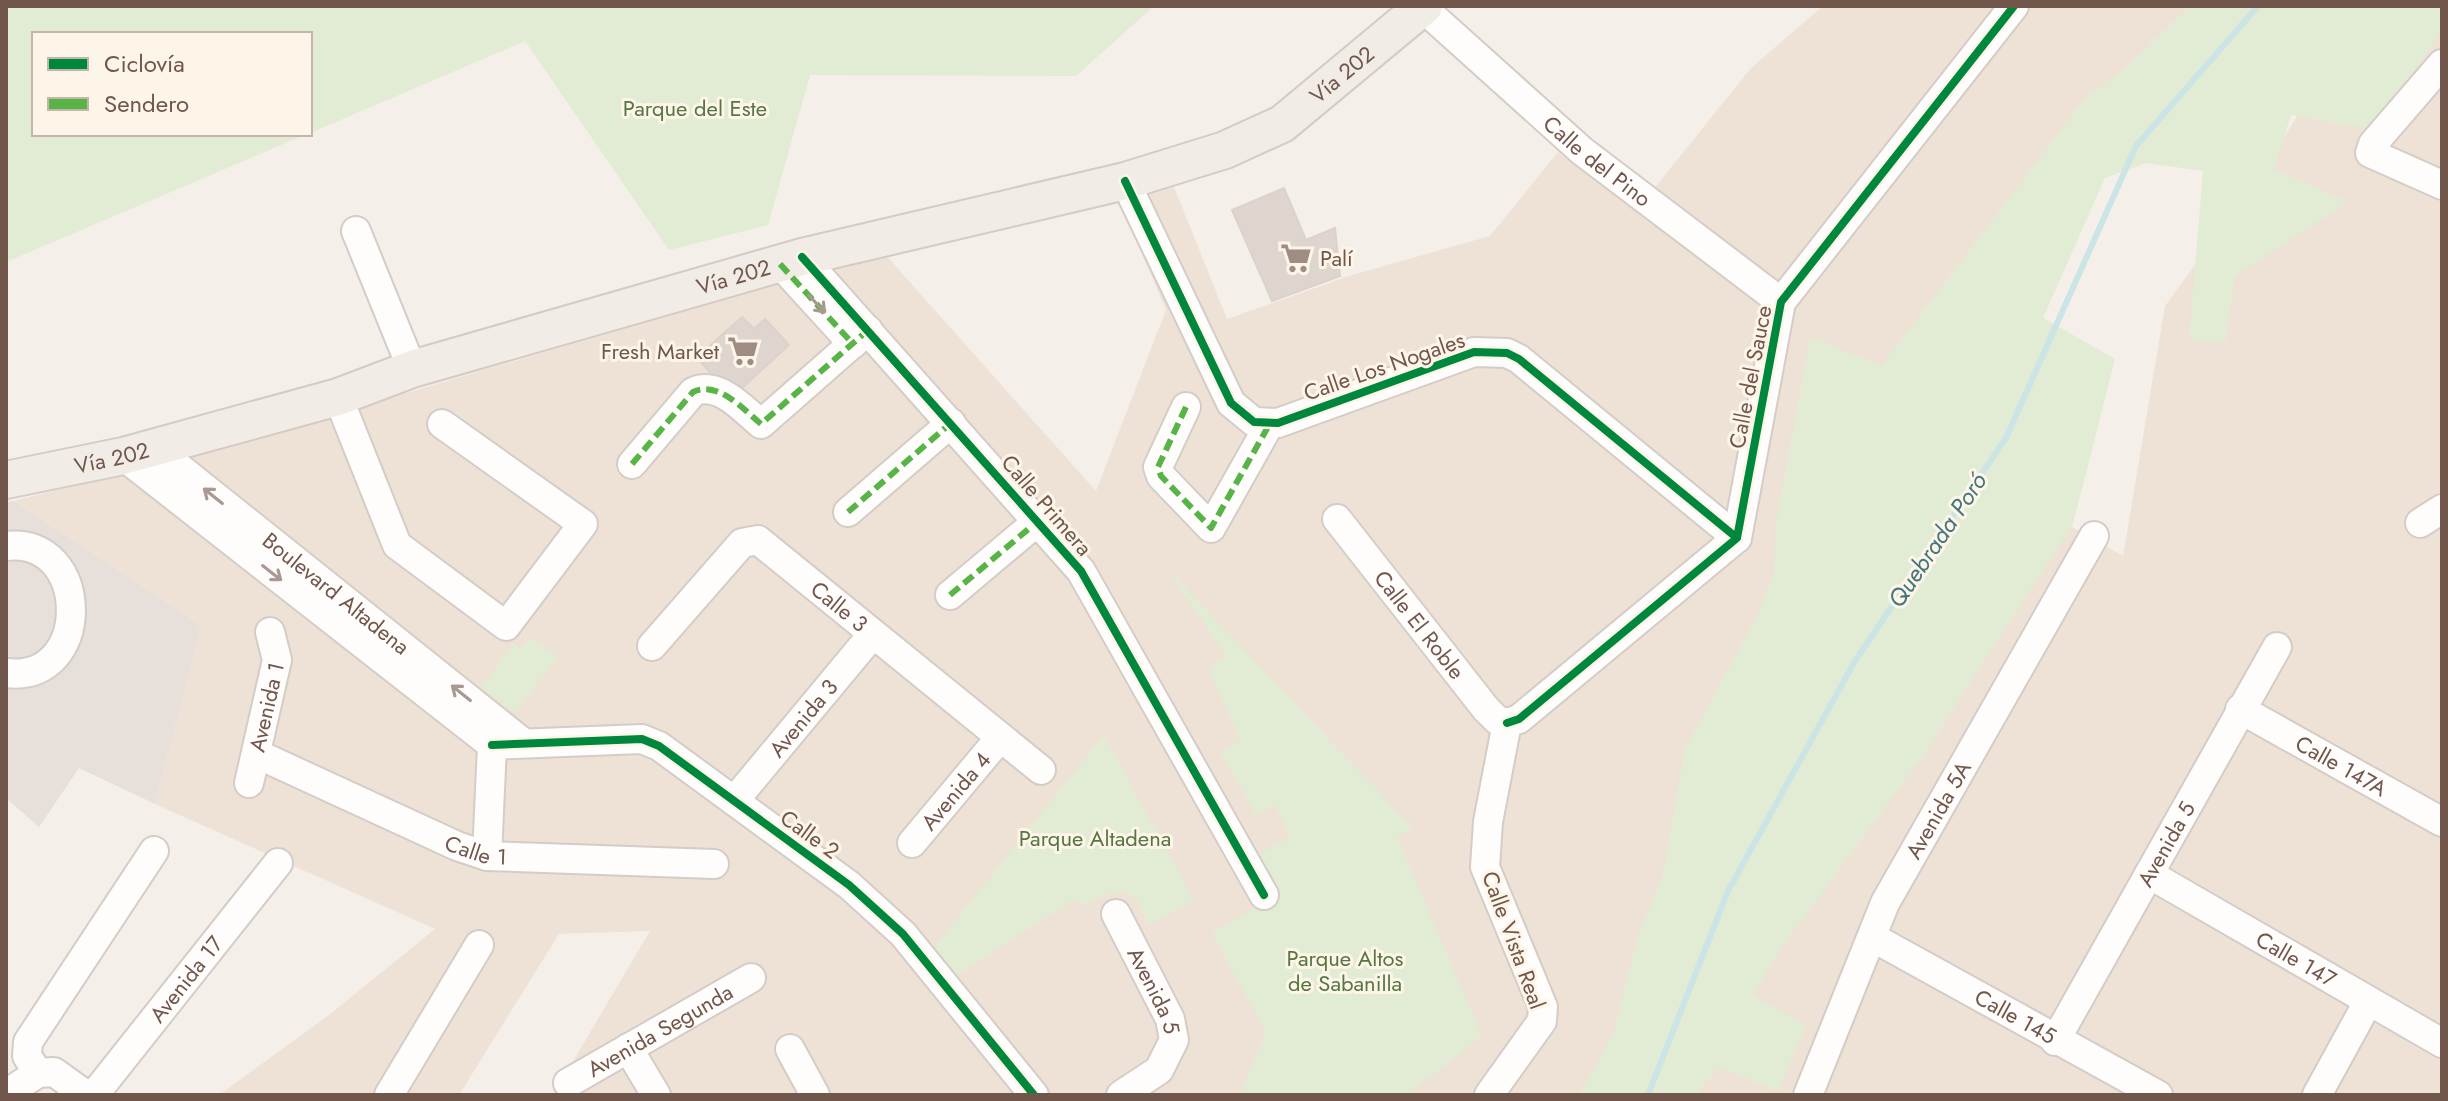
<svg xmlns="http://www.w3.org/2000/svg" width="2448" height="1101" viewBox="0 0 2448 1101" font-family="Jost,sans-serif">
	<style>
		.residential { fill: #eee2d6 }
		.industrial { fill: #e7dfda }
		.green { fill: #e2ebd4 }
		.lines { fill: none; stroke-linecap: round; stroke-linejoin: round }
		.stream { stroke: #cbe4e5; stroke-width: 6 }
		.building { fill: #ded5cf; stroke: #ddd2cb; stroke-width: 2 }
		.minor-casing { stroke: #d4ccc6; stroke-width: 32 }
		.major-casing { stroke: #d4cbc5; stroke-width: 40 }
		.minor { stroke: #fefdfc; stroke-width: 28 }
		.major { stroke: #f1ece5; stroke-width: 36 }
		.quiet { stroke: #59b447; stroke-width: 6; stroke-dasharray: 12 6; stroke-linecap: butt }
		.cycleway-casing { stroke: #fef5e9; stroke-width: 13 }
		.cycleway { stroke: #00873e; stroke-width: 8 }
		.oneway { stroke: #a99992 }
		.labels { text-anchor: middle; dominant-baseline: central; stroke-width: 6; stroke-linejoin: round; paint-order: stroke }
		.street-label { font-size: 22px; fill: #71564b; stroke: #fef5e9 }
		.park-label { font-size: 22px; fill: #557743; stroke: #fef5e9 }
		.poi-label { font-size: 22px; fill: #71564b; stroke: #fef5e9; text-anchor: start }
		.water-label { font-size: 24px; font-style: italic; fill: #43777d; stroke: #fef5e9 }
	</style>
	<rect width="100%" height="100%" fill="#f5efe9"/>
	<path class="residential" d="M1823,6H2225L2087,162L1608,1095H1302L1266,1033L1240,1095H553L650,931L559,934L459,1095H219L329,1015L435,929L155,804L199,626L13,501L183,459L883,252L1096,491L1166,310L1118,197L1174,187L1227,319L1352,275L1490,236L1558,152L1636,211L1751,68Z
		M2367,6H2442V1095H1683L1999,485L2123,556L2165,306L2252,187Z"/>
	<path class="industrial" d="M13,501L200,626L155,804L79,768L39,827L6,798V502Z"/>
	<path class="green" d="M6,6H1154L1076,76L810,75L768,225L669,250L525,41L310,133V34H34V134H307L6,262Z
		M2189,6H2442V29L2375,130L2291,115L2274,169L2348,202L2235,276L2225,343L2189,340L2203,171L2146,163L2105,178L2043,318L2115,359L2073,524L1921,759L1780,950L1753,995L1806,1026L1778,1091L1720,1068L1695,1095H1579L1613,1035L1638,935L1662,879L1685,749L1758,614L1774,573L1776,523L1810,338L1882,365L2085,98L2127,67Z
		M1166,567L1413,828L1397,837L1482,1036L1407,1095H1240L1266,1032L1212,933L1278,895L1257,856L1290,837L1275,805L1256,815L1220,752L1240,740L1208,668L1226,656Z
		M531,637L558,657L515,713L481,687L513,644L521,649Z
		M1104,735L1194,900L1147,925C1138,880 1114,891 1082,905L1077,898L957,975L933,948Z"/>
	<g class="lines">
		<path class="stream" d="M1648,1095L1728,891L1855,661L2006,438L2136,146L2258,6"/>
	</g>
	<path class="building" d="M1284,188L1306,240L1335,228L1340,276L1272,301L1232,210Z
		M742,317L754,329L765,319L789,345L743,387L710,373L697,357Z"/>
	<g class="lines">
		<defs>
			<g id="minor">
				<path id="s1" d="M1423,8L1582,151L1781,302"/>
				<path d="M2442,64L2373,144L2370,153L2442,185"/>
				<path d="M1125,181L1231,403L1254,422L1278,423L1474,352L1507,353L1519,359L1737,538"/>
				<path d="M356,231L412,369"/>
				<path d="M802,257L1081,571L1264,895"/>
				<path d="M780,264L853,344"/>
				<path d="M338,397L397,545L506,626L583,524L442,424"/>
				<path d="M1186,407L1158,467L1161,476L1211,528L1269,425"/>
				<path id="s2" d="M152,446L521,741"/>
				<path d="M123,456L492,745"/>
				<path d="M632,464L693,392C718,380 743,409 761,424L868,330"/>
				<path d="M848,512L951,423"/>
				<path id="s3" d="M1337,519L1486,709L1497,720L1507,723"/>
				<path d="M2420,523L2442,509"/>
				<path d="M6,546C91,535 94,684 6,673"/>
				<path d="M950,595L1038,521"/>
				<path id="s4" d="M652,646L742,543L758,540L1041,770"/>
				<path id="s5" d="M2240,709L2442,822"/>
				<path d="M1507,723L1519,719L1737,538L1781,302L2014,6"/>
				<path d="M492,745L642,739L659,746L849,885L903,934L1034,1095"/>
				<path id="s6" d="M257,754L457,846L487,856L714,864"/>
				<path id="s7" d="M249,783L277,660L270,632"/>
				<path id="s8" d="M734,801L872,635"/>
				<path id="s9" d="M912,843L999,739"/>
				<path d="M487,856L492,745"/>
				<path id="s10" d="M2149,874L2442,1043"/>
				<path id="s11" d="M1116,914L1170,1019L1174,1040L1159,1070L1121,1095"/>
				<path id="s12" d="M1872,937L2158,1095"/>
				<path id="s13" d="M2055,1041L2277,647"/>
				<path d="M628,1048L656,1095"/>
				<path d="M790,1049L815,1095"/>
				<path d="M38,1073L27,1056L28,1042L154,851"/>
				<path id="s14" d="M568,1083L751,978"/>
				<path d="M6,1094L38,1073L54,1072L86,1095"/>
				<path id="s15" d="M94,1095L278,863"/>
				<path d="M389,1095L479,945"/>
				<path d="M1489,1095L1542,1021L1543,1007L1485,867L1488,822L1507,723"/>
				<path id="s16" d="M1808,1095L1885,903L2094,536"/>
				<path d="M2317,1095L2368,1002"/>
			</g>
			<g id="major">
				<path id="s17" d="M6,480L123,456L338,397L412,369L802,257L1125,181L1225,150L1282,124L1424,6"/>
			</g>
		</defs>
		<use href="#minor" class="minor-casing"/>
		<use href="#major" class="major-casing"/>
		<use href="#minor" class="minor"/>
		<use href="#major" class="major"/>
		<path class="quiet" d="M780,264L853,344
			M1186,407L1158,467L1161,476L1211,528L1269,425
			M632,464L693,392C718,380 743,409 761,424L868,330
			M848,512L951,423
			M950,595L1038,521"/>
		<defs>
			<path id="cycleway" d="M1125,181L1231,403L1254,422L1278,423L1474,352L1507,353L1519,359L1737,538
				M802,257L1081,571L1264,895
				M1507,723L1519,719L1737,538L1781,302L2014,6
				M492,745L642,739L659,746L849,885L903,934L1034,1095"/>
		</defs>
		<use href="#cycleway" class="cycleway-casing"/>
		<use href="#cycleway" class="cycleway"/>
	</g>
	<defs><path id="oneway-shaft" d="M-6 0H5M1.5-3L5.5 0L1.5 3" fill="none" stroke-width="1.6" stroke-linecap="round" stroke-linejoin="round" transform="scale(2)"/></defs>
	<g class="oneway">
		<use href="#oneway-shaft" transform="translate(817 304) rotate(47)"/>
		<use href="#oneway-shaft" transform="translate(213 496) rotate(-141)"/>
		<use href="#oneway-shaft" transform="translate(272 573) rotate(38)"/>
		<use href="#oneway-shaft" transform="translate(461 693) rotate(-141)"/>
	</g>
	<defs>
		<symbol id="supermarket-bare" viewBox="-9 -9 18 18"><path d="M-6-5.5h2.5l.6 2H6L4.5 2H-2.5L-4.4-4H-6ZM-1.5 3.2a1.3 1.3 0 1 0 .1 0ZM3 3.2a1.3 1.3 0 1 0 .1 0Z" fill="#9f8c82" stroke="#fef5e9" stroke-width="2.5" paint-order="stroke"/></symbol>
	</defs>
	<g fill-rule="evenodd">
		<use href="#supermarket-bare" x="1274" y="236" width="44" height="44"/>
		<use href="#supermarket-bare" x="721" y="329" width="44" height="44"/>
	</g>
	<g class="labels">
		<g class="street-label">
			<text stroke="none"><textPath href="#s17" startOffset="1404">Vía 202</textPath></text>
			<text stroke="none"><textPath href="#s1" startOffset="232">Calle del Pino</textPath></text>
			<text stroke="none"><textPath href="#s17" startOffset="756">Vía 202</textPath></text>
			<text transform="translate(1384 366) rotate(-19)">Calle Los Nogales</text>
			<text transform="translate(1750 377) rotate(-79)">Calle del Sauce</text>
			<text stroke="none"><textPath href="#s17" startOffset="108">Vía 202</textPath></text>
			<text transform="translate(1047 505) rotate(49)">Calle Primera</text>
			<text stroke="none"><textPath href="#s2" startOffset="236">Boulevard Altadena</textPath></text>
			<text stroke="none"><textPath href="#s4" startOffset="258">Calle 3</textPath></text>
			<text stroke="none"><textPath href="#s3" startOffset="134">Calle El Roble</textPath></text>
			<text stroke="none"><textPath href="#s7" startOffset="78">Avenida 1</textPath></text>
			<text stroke="none"><textPath href="#s8" startOffset="108">Avenida 3</textPath></text>
			<text stroke="none"><textPath href="#s5" startOffset="116">Calle 147A</textPath></text>
			<text stroke="none"><textPath href="#s9" startOffset="68">Avenida 4</textPath></text>
			<text stroke="none"><textPath href="#s16" startOffset="314">Avenida 5A</textPath></text>
			<text transform="translate(810 834) rotate(36)">Calle 2</text>
			<text stroke="none"><textPath href="#s13" startOffset="226">Avenida 5</textPath></text>
			<text stroke="none"><textPath href="#s6" startOffset="240">Calle 1</textPath></text>
			<text transform="translate(1514 940) rotate(70)">Calle Vista Real</text>
			<text stroke="none"><textPath href="#s10" startOffset="170">Calle 147</textPath></text>
			<text stroke="none"><textPath href="#s15" startOffset="148">Avenida 17</textPath></text>
			<text stroke="none"><textPath href="#s11" startOffset="86">Avenida 5</textPath></text>
			<text stroke="none"><textPath href="#s12" startOffset="164">Calle 145</textPath></text>
			<text stroke="none"><textPath href="#s14" startOffset="106">Avenida Segunda</textPath></text>
		</g>
		<g class="park-label">
			<text x="695" y="108">Parque del Este</text>
			<text x="1095" y="838">Parque Altadena</text>
			<text x="1345" y="958">Parque Altos<tspan x="1345" dy="25">de Sabanilla</tspan></text>
		</g>
		<g class="poi-label">
			<text x="1320" y="258">Palí</text>
			<text x="719" y="351" text-anchor="end">Fresh Market</text>
		</g>
		<g class="water-label">
			<text transform="translate(1937 540) rotate(-56)">Quebrada Poró</text>
		</g>
	</g>
	<rect width="2448" height="1101" fill="none" stroke="#71564b" stroke-width="16"/>
	<rect x="32" y="32" width="280" height="104" fill="#fef5e9" stroke="#c6b5aa" stroke-width="2"/>
	<rect x="48" y="58" width="40" height="12" fill="#00873e" stroke="#c6b5aa" stroke-width="2"/>
	<text x="104" y="72" font-size="24" fill="#71564b">Ciclovía</text>
	<rect x="48" y="98" width="40" height="12" fill="#59b447" stroke="#c6b5aa" stroke-width="2"/>
	<text x="104" y="112" font-size="24" fill="#71564b">Sendero</text>
</svg>
